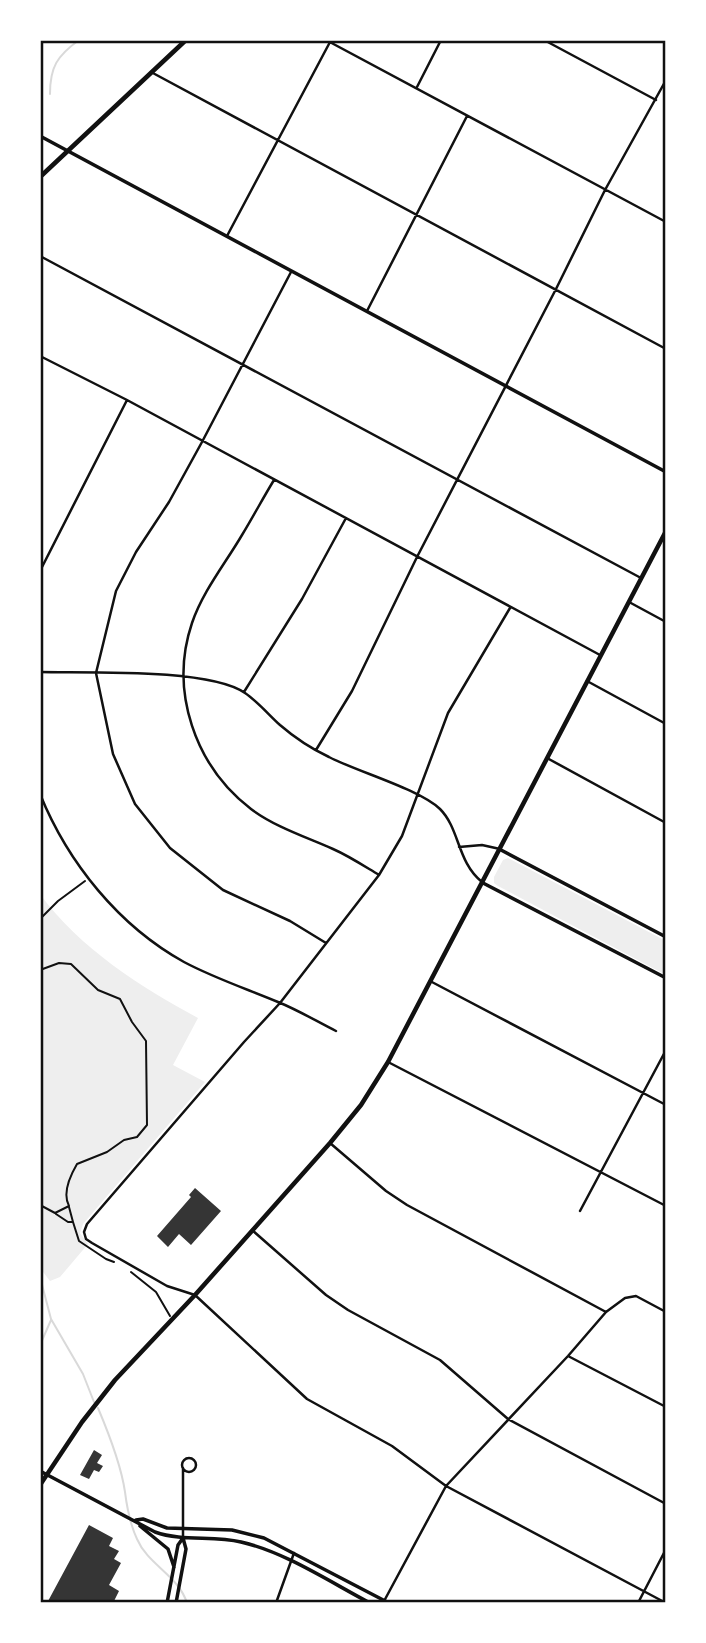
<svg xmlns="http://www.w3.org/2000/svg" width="706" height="1643" viewBox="0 0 706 1643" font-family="'Noto Sans',sans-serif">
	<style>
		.green { fill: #eee }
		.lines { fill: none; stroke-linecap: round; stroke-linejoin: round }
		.stream { stroke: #d9d9d9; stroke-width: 2 }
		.building { fill: #353535 }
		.path { stroke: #111; stroke-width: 2 }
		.minor { stroke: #111; stroke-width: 2.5 }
		.tertiary { stroke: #111; stroke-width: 3.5 }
		.secondary { stroke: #111; stroke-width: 4.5 }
		.primary { stroke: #111; stroke-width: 4.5 }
		.neatline { fill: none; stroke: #111; stroke-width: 2.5 }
	</style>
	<rect width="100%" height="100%" fill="#fff"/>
	<path class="green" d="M508,858L666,941V975L498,886L494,883V877L503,860Z
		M40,894C79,948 141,987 198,1018L173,1065L205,1082L83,1224L80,1233L88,1244L60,1277L50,1281L40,1268Z"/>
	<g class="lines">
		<path class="stream" d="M50,94C50,67 57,56 79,40
			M40,1277L51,1319L83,1374L94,1402
			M40,1345L51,1320
			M98,1408C109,1434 121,1464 125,1492C127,1508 130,1524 137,1539C148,1565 178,1575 187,1603"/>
	</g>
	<path class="building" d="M195,1188L221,1211L191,1245L179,1234L168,1247L157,1236L191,1197L189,1195Z
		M94,1450L102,1455L97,1463L103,1466L99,1472L94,1470L89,1479L80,1475Z
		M89,1525L113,1538L109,1546L119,1551L114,1559L121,1563L109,1585L119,1591L113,1603H47Z"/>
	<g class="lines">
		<path class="path" d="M40,919L58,901L85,881
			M40,970L59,963L71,964L98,990L120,999L132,1022L146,1041L147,1125L137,1137L124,1140L107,1152L77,1164C70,1176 62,1193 69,1206L55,1213L40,1205
			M69,1207L73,1222
			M56,1214L68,1222H73L79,1241L106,1259L114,1262
			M131,1272L156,1292L170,1316"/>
		<path class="minor" d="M326,40L666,222
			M544,40L656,100
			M151,72L666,349
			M417,87L441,40
			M227,236L330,42
			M40,256L641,578
			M291,272L202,442L169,502L136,552L116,591L96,673L113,754L135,804L170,848L223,890L290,921L326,943
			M367,311L467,116
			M40,356L127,400L600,655
			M274,480C263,498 253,517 242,535C225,564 203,591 192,623C169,691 195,766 251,809C275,827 306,837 333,849C349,856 364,866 379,875
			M40,571L127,400
			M629,602L666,622
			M510,608L448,713L402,836L379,875L280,1003L244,1042L87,1224L84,1232L86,1239L92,1243L167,1286L195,1295L307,1399L392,1446L446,1486L666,1603
			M40,672C87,673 209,668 245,693C258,702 269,715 280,725C295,738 312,749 329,757C358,772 419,789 440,809C460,829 457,862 482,882
			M587,681L666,724
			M244,692L302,599L346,518
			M316,750L352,691L417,557L556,289L605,190L666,80
			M547,758L666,823
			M40,794C68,863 119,926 184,962C214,978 247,989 278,1002C298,1010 316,1021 336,1031
			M459,847L482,845L500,849
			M430,981L666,1105
			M388,1062L666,1206
			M330,1143L386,1191L407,1205L606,1312
			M580,1211L666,1050
			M252,1230L326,1295L348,1310L440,1360L508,1419L666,1504
			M568,1356L666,1407
			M182 1465a7 7 0 1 1 14 0a7 7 0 1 1-14 0Z
			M183,1538V1468
			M276,1603L294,1553
			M383,1603L446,1486L568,1356L606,1312L625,1298L636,1296L666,1312
			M638,1603L666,1549"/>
		<path class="tertiary" d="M40,136L666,472
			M501,850L666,937
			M483,883L666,978
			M40,1471L155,1532C183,1542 213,1535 241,1542C285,1552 330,1582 370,1603
			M136,1520L143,1519L167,1528L232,1530L264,1538L389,1603
			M140,1526L168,1549L174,1567
			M167,1603L178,1545L183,1538
			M176,1603L186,1549L183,1538"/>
		<path class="secondary" d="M40,177L186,40"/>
		<path class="primary" d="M40,1485L82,1422L115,1380L195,1295L330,1143L361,1105L388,1062L666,531"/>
	</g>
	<rect width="706" height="1643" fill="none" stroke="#ffffff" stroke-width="84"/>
	<rect x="42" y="42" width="622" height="1559" class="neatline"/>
</svg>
